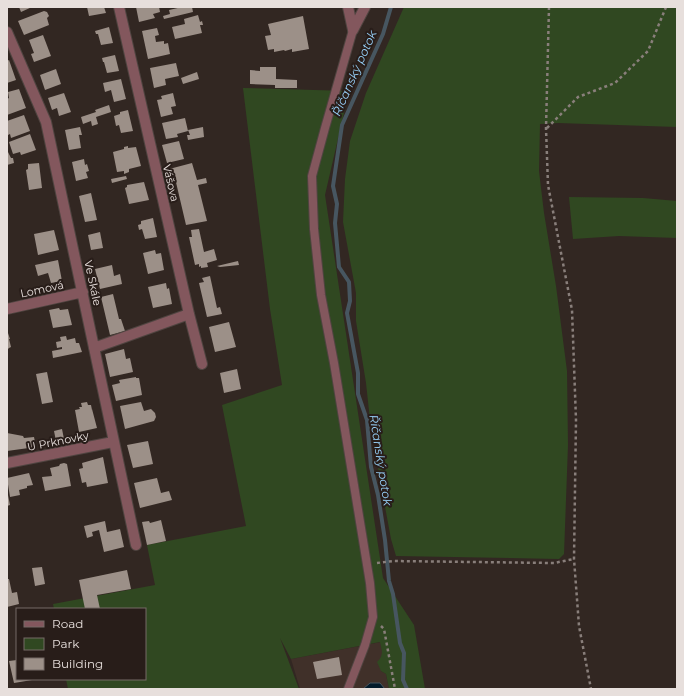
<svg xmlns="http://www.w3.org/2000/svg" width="684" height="696" viewBox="0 0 684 696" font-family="Montserrat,sans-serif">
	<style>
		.built { fill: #403029 }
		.green { fill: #304821 }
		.water { fill: #031b2b; stroke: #475660 }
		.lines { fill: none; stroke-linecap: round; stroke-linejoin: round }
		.stream { stroke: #475660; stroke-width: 4 }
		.building { fill: #9c9088 }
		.service-casing { stroke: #4f4440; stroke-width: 10 }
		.minor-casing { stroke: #4f4440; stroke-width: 12 }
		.path { stroke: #897f7b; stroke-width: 2.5; stroke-dasharray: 3 3; stroke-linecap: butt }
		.service { stroke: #83575d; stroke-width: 8 }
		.minor { stroke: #83575d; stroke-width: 10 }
		.labels { text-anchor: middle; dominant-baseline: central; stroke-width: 4; stroke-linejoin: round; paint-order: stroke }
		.street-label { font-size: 11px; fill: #e7dfdc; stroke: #281d19 }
		.water-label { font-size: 12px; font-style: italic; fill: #96cff7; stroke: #281d19 }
	</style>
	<rect width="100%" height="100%" fill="#322722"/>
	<path class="built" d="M381,642L383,653L381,659V671L386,674L389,689H300L291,659Z"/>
	<path class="green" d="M404,7H677V127L558,123L540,124L539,171L544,213L556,286L567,371L568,445L564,554L559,559L396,556L391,539L381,485L370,420L366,383L356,321V293L343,222L345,179L350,141L366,93Z
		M243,88L349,91L325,195L383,578L414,625L425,689H389L386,674L381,671L377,662C384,655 382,651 380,642L291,659L280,638L299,689H68L66,679H145V609H54L53,604L155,585L147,545L246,526L222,405L282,385L270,309Z
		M569,197L643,198L677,201V238L619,236L573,239Z"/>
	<path class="water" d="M370,683H380L385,689H363Z"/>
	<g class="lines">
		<path class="stream" d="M391,7L383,34L342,125L333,186L337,204L335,223L339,267L349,282L350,301L347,313L358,373V394L367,420L371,467L378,495L385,540L389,581L393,594L400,643L404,653L403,680L407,689"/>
	</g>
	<path class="building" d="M19,7H32L21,12Z
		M87,7H104L106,13L89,16Z
		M136,7H159L160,12L153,14L155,18L139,22Z
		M182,7H192L193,12L164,19L163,16L170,14L169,10Z
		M44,11L47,12L49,16L47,18L49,25L24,35L18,21Z
		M198,15L200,22L202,21L203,25H200L202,33L175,39L172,27L185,24L184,19Z
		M303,16L309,49L292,52V49L285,51L284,50L274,52V49L268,50L265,36L271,35L268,24Z
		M109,27L113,43L101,45L98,34H96L95,31Z
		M157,28L159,35L155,36L156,42L164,41V44L168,43L170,54L148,59L142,31Z
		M43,35L51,56L34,62L31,54L34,53L29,40Z
		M115,55L119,71L107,73L104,62H103L102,58Z
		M9,60L16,80L7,83V61Z
		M176,63L179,76L165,79L166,85L154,88L150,68Z
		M260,67H276V79L297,80V88H275V85L250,84V70L260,71Z
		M56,69L61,84L45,90L40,75Z
		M197,72L199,79L183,84L181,78Z
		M121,79L126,99L114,102L111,90L105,92L103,83Z
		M19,89L26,108L7,115V99L9,98L8,92Z
		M64,93L71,112L59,116L57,108L52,110L48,98Z
		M173,93L176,106L171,107L173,114L161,117L157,100L162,99L161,96Z
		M109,105L111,112L96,117L98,124L92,126L91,121L83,124L81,117L96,112L95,110Z
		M128,110L133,131L121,133L119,125L116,126L114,116L120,114V112Z
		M24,115L30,131L11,138L10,134L8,135L7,133V121Z
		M185,118L188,131L177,134L178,137L166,139L162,123Z
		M80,127L82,135H79L81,148L69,150L65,130Z
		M203,127L204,137L188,140L187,135H190L188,130Z
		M30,134L36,150L21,155L20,152L13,154L9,142Z
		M179,141L184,159L167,163L162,145Z
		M128,146V148L136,147L141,166L129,169V172L124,174V171L117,172L113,152L124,149V147Z
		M7,152H8L11,158H13L14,163L7,165Z
		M84,159L85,165L87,164L89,171L86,172L88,178L76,181L72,162Z
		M39,163L42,188L29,190L26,170L28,169V164Z
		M192,163L197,180L206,178L207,183L198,185L207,221L186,225L175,178L171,179L169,169L173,168Z
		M126,176L127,179L112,183L111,179Z
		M144,182L149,200L129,204L125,188L127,187V185Z
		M91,193L97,220L85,222L79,196Z
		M153,218L157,237L145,239L142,229L139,230L138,225L141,224V221Z
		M199,229L204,252L214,249L217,260L207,263L208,267L201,268V266L199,267V264L195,265L189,237H192L191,230Z
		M54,230L59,250L38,255L34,234Z
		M100,232L103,248L91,250L88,235Z
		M155,250L156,254L161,253L164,270L148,274L143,253Z
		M58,260L62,281L51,283L48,273L38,276L35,265Z
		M238,261L239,265L220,267L217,266Z
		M112,265L114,276L120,274L122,284L100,289L95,269Z
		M210,276L217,308L220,307L222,314L207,317L199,283L204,282L202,278Z
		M166,283L167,289L169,288L172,304L153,308L148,287Z
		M113,294L119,319H121L125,331L110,335L101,297Z
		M59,308L60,310L68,309L72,325L53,328L49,310Z
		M229,322L236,347L215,352L209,327Z
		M7,330L10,339H9L11,347L9,348L7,350Z
		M66,336L67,340L75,338L76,343H79L82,352L53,358L52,351L62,349V347L57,348L56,342L61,341L60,337Z
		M124,349L126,359L130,358L133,372L110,377L105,354Z
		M237,369L241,389L224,393L220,373Z
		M47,372L53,402L42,404L36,374Z
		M136,377V378H139L142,395L116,401L112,385L120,383L119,380Z
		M87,402L88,405H91L92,410V409L97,428L79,432L75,410L80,409L79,407H82L81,403Z
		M141,402L144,411L151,409L155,413L156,417L154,421L125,429L120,406Z
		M62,429L65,444L57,446L54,431Z
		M7,433L23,436L24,438L34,437L36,447L7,451Z
		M148,441L153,464L133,468L127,445Z
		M103,457L108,483L87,487L86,482L82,483L79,469L83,468L82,463Z
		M64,463L67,464L71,486L45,491L42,477L52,476L50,468L59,466L60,464Z
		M29,473L33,485L27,486V488L19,490L20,495L10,497L7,478Z
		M157,478L161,493L169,491L172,500L140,508L134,483Z
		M7,495H8L10,505L7,506Z
		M161,520L166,541L147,545L142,522L149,521L150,523Z
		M105,521L107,532L120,529L124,547L104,552L99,530L92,532L93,536L87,538L84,526Z
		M42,567L45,584L35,586L32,568Z
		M127,570L131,589L97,595L100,609H85L79,580Z
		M7,579H9L12,593L17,592L19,604L7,607Z
		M339,657L342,675L317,679L313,662Z
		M17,660V679H32V680L14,683L9,661Z"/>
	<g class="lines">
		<defs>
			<path id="service" d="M348,689L365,645L373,617L370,583L334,363L321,295L314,229L312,176L325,128L353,30"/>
			<path id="minor" d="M119,7L189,314L202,364
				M348,7L353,30
				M353,30L365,7
				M7,32L46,122L136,545
				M7,309L83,292
				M94,348L189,314
				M7,463L113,442"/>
		</defs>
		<use href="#service" class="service-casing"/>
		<use href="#minor" class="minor-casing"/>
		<path class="path" d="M549,7L546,128L548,185L572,310L576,420L574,559L579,626L591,689
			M547,128L578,97L615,83L648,51L666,7
			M377,563L393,561L554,563L574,559
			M381,626L384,629L395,689"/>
		<use href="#service" class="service"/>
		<use href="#minor" class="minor"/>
	</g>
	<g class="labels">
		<g class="street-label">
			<text transform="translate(171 183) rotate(77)">Vášova</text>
			<text transform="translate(93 283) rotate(78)">Ve Skále</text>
			<text transform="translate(42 289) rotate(-12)">Lomová</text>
			<text transform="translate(58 441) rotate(-11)">U Prknovky</text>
		</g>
		<g class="water-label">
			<text transform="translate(354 73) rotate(-66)">Říčanský potok</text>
			<text transform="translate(381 460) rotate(81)">Říčanský potok</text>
		</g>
	</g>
	<rect width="684" height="696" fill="none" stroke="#e7dfdc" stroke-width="16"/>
	<rect x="16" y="608" width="130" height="72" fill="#281d19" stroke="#746b67"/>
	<rect x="24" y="621" width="20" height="6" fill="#83575d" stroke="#746b67"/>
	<text x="52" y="628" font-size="12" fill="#e7dfdc">Road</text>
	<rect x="24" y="638" width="20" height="12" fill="#304821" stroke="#746b67"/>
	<text x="52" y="648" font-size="12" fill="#e7dfdc">Park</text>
	<rect x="24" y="658" width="20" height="12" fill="#9c9088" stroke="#746b67"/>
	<text x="52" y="668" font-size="12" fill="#e7dfdc">Building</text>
</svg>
